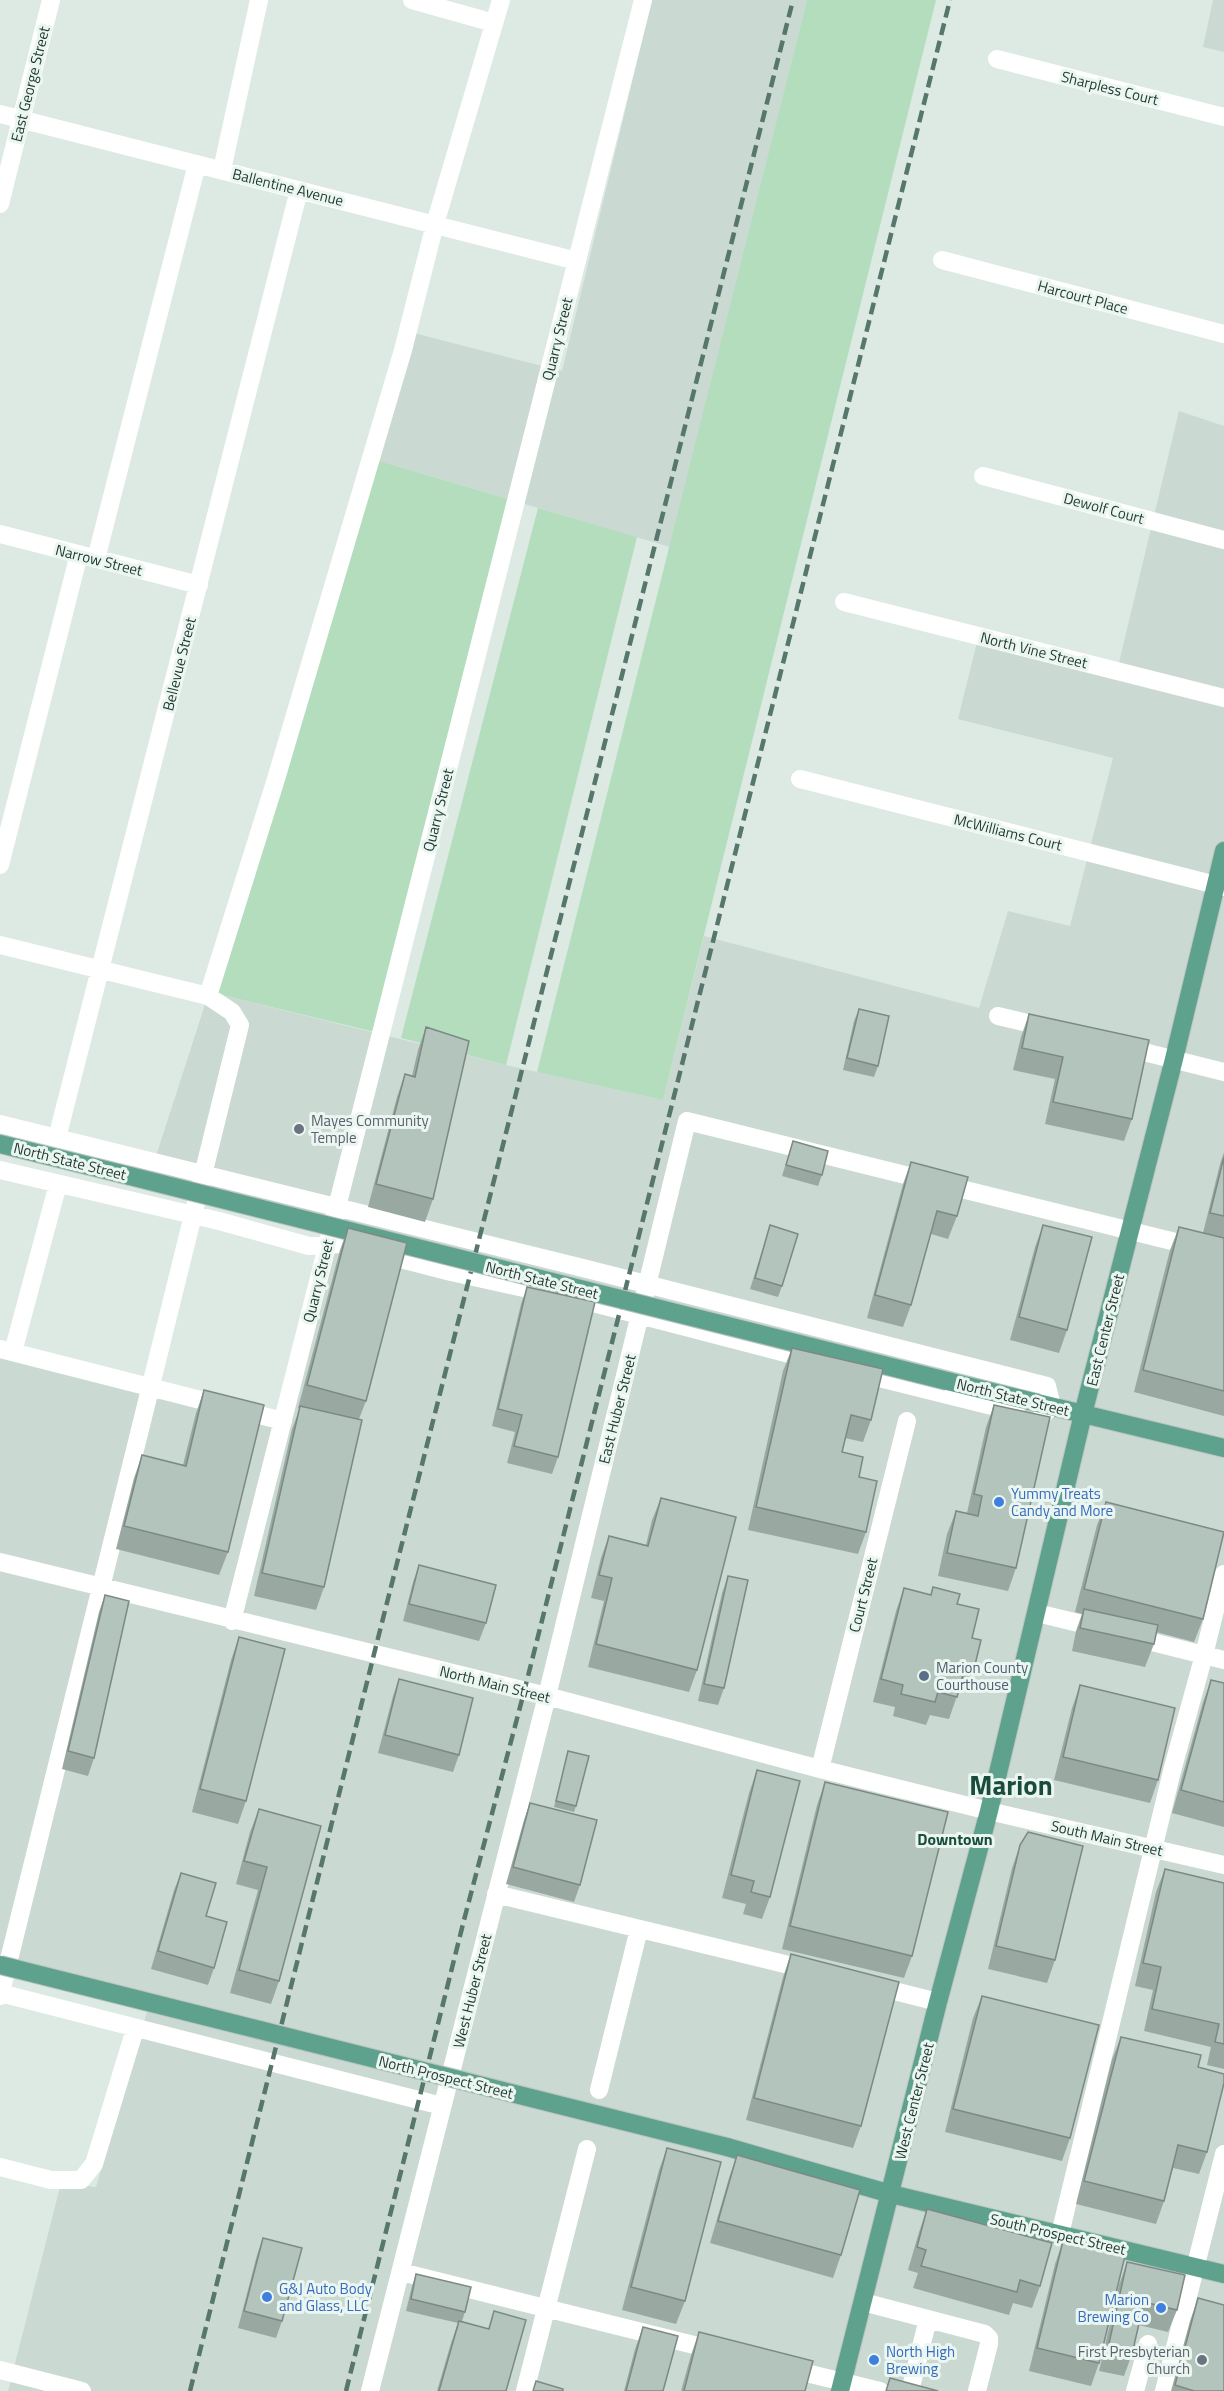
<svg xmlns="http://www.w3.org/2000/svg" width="1224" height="2391" viewBox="0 0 1224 2391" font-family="'Titillium Web',sans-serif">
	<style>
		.built { fill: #cad9d2 }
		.green { fill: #b3ddbd }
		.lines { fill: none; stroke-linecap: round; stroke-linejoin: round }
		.major-casing { stroke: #bcc4c1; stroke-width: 20 }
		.minor { stroke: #fff; stroke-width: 18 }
		.major { stroke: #5ea28e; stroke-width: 18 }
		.rail { stroke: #57766c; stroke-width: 4.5; stroke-dasharray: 12 6; stroke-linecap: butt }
		.major-bridge-casing { stroke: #bcc4c1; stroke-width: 20; stroke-linecap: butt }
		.major-bridge { stroke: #5ea28e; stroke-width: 18 }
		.wall { fill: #99a9a2 }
		.building { fill: #b2c4bc; stroke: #7d8984; stroke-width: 1.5 }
		.worship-dot { fill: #6b7280; stroke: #ecf6f1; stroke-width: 2 }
		.shop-dot { fill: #3f7fe0; stroke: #ecf6f1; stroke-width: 2 }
		.service-dot { fill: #5c6f8a; stroke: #ecf6f1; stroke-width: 2 }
		.labels { text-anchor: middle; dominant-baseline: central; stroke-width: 6; stroke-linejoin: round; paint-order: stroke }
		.street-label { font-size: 15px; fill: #1e3931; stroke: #ecf6f1 }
		.worship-label { font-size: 15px; fill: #5b616d; stroke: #ecf6f1; text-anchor: start }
		.shop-label { font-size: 15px; fill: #366cbe; stroke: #ecf6f1; text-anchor: start }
		.service-label { font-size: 15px; fill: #4e5e75; stroke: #ecf6f1; text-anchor: start }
		.neighbourhood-label { font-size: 16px; font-weight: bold; fill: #194c3d; stroke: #ecf6f1 }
		.town-label { font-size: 27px; font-weight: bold; fill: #194c3d; stroke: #ecf6f1 }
	</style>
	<rect width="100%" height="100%" fill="#dceae3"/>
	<path class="built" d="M652,0H807L670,547L366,457L402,330L562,371Z
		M1213,0H1224V52L1203,47Z
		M1179,411L1224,426V2391H8L61,2183L96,2187L148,2008L0,1970V1352L288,1425L336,1227L148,1181L209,992L506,1065L663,1100L704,936L979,1008L1008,911L1070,926L1113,758L958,719L979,634L1117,671Z"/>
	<path class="green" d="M807,0H936L663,1100L537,1072Z
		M366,457L518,502L375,1032L209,992Z
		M538,508L637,537L506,1065L401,1038Z"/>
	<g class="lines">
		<defs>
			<path id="major" d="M0,1144L130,1176
				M947,1381L1224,1448
				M727,2147L891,2194L1224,2274
				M840,2391L938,2002L989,1811L1083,1414L1174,1059L1224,851"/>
		</defs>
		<use href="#major" class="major-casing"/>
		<path class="minor" d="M412,0L494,23
			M997,59L1224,117
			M0,114L577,261
			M222,170L259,0
			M0,204L51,0
			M942,260L1224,334
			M983,476L1224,540
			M0,534L199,585
			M96,559L197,164
			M844,602L1224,698
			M800,779L1224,887
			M0,865L79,554
			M0,945L208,996L232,1012L240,1025L0,1996
			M208,996L276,779L403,350L435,224L501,0
			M998,1016L1048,1028
			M1124,1047L1224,1072
			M0,1124L587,1269L1047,1386L1052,1406L1042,1416
			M57,1138L299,190
			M0,1170L219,1221L309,1246L342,1244L451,1272L597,1304L812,1360
			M0,1349L283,1421
			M13,1352L58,1184
			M859,1373L1016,1412
			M0,1562L547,1696L820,1769L989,1811L1224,1865
			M1037,1613L1103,1629
			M232,1621L643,0
			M1132,1637L1224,1660
			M820,1769L907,1421
			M496,1894L809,1970
			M874,1986L938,2002
			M0,1993L442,2106
			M599,2090L639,1929
			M0,2167L51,2180H81L94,2164L135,2029
			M1060,2234L1172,1771L1204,1655L1224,1574
			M401,2272L718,2351
			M863,2302L985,2334L989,2338V2344L977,2391
			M786,2368L880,2391
			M0,2370L82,2391
			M370,2391L547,1696L687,1121L1224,1254
			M525,2391L587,2149
			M910,2391L928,2319
			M1135,2391L1148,2344
			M1164,2391L1224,2154"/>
		<use href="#major" class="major"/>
		<path class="rail" d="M190,2391L374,1654L793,0
			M346,2391L464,1920L524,1692L950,0"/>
		<defs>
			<path id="major-bridge" d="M130,1176L947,1381
				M0,1965L727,2147"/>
		</defs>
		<use href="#major-bridge" class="major-bridge-casing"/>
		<use href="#major-bridge" class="major-bridge"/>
	</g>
	<path class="wall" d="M859,1009L878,1066L874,1077L843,1070L854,1021Z
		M1029,1014L1132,1119L1124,1141L1045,1124L1055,1079L1013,1070L1021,1037Z
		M426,1027L433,1199L425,1222L368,1207L397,1097L405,1074L412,1076L418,1050Z
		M793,1141L822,1175L818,1186L782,1176Z
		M1224,1152V1416L1134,1392L1170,1250L1179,1227L1203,1233L1220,1164Z
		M911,1162L957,1216L948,1239L931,1234L911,1305L903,1327L867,1318L903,1184Z
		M770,1225L782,1286L778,1297L750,1289Z
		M1043,1225L1067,1330L1059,1353L1010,1340L1035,1247Z
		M348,1228L366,1401L359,1419L324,1587L316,1610L254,1596L292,1429L300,1408H298L340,1250Z
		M527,1287L558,1457L552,1474L507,1463L515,1432L492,1426L521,1304Z
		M792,1348L871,1420L863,1442L845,1438L842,1452L859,1477L866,1532L858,1554L748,1530L783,1371Z
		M204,1390L228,1552L219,1575L116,1549L134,1478L142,1455L183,1465L196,1413Z
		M994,1405L1016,1568L1008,1591L938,1576L947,1534L956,1511L967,1513L986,1427Z
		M661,1498L697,1670L689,1692L588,1667L604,1601L591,1598L601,1558L609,1536L646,1545L652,1520Z
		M1106,1502L1203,1619L1194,1642L1156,1632L1154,1644L1145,1667L1072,1651L1076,1631L1082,1614L1075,1612L1097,1525Z
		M419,1565L486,1623L479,1641L403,1621L413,1582Z
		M728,1576L724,1688L718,1705L698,1701L722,1593Z
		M933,1587L957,1604L972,1638L974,1669L965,1692L959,1690L949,1719L930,1715L926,1725L893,1716L895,1707L873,1702L896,1611L904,1588L930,1595Z
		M105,1595L94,1758L88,1776L62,1769L99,1612Z
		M239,1637L246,1801L238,1824L192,1812L231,1660Z
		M399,1679L459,1755L453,1772L378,1753L393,1696Z
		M1211,1680L1224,1683V1827L1172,1813L1203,1702Z
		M1080,1685L1158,1780L1150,1803L1054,1780L1072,1708Z
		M568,1751L576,1806L574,1812L554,1807Z
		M757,1770L770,1897L762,1919L743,1914L746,1904L722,1898L749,1793Z
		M825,1782L912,1956L904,1978L782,1949L817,1805Z
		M530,1803L580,1885L574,1902L506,1884L524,1820Z
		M259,1809L321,1826L279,1981L271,2004L230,1993L258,1890L236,1884L250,1832Z
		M1020,1845L1055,1960L1047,1983L988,1969L1012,1868Z
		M1165,1869L1224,1883V2069L1207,2065L1211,2047L1144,2031L1153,1990L1135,1986L1156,1892Z
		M181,1873L206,1916L214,1968L208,1985L151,1969L174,1890Z
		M791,1954L861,2126L853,2148L746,2120L783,1977Z
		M982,1996L1070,2138L1062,2161L945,2132L973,2018Z
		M1121,2037L1198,2067L1207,2152L1199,2174L1173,2168L1164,2201L1156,2224L1076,2204L1112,2059Z
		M667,2148L685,2301L676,2324L622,2310L659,2170Z
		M737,2155L841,2255L833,2278L710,2243L729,2178Z
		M927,2209L1040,2286L1032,2308L1013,2303L1009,2315L913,2288L918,2273L908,2270L919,2232Z
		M263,2238L282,2321L276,2338L238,2328L257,2255Z
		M1063,2241L1099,2363L1091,2386L1029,2371L1055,2264Z
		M1127,2262L1177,2310L1168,2332L1139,2325L1132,2354L1124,2376L1099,2371L1119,2285Z
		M416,2274L465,2312L462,2321L488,2329L494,2311L506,2391H437L451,2343L458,2323L406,2311L412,2286Z
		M1198,2298L1224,2391H1171L1190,2321Z
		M643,2327L663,2391H624L635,2349Z
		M699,2332L805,2391H681L691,2355Z"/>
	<path class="building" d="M859,1009L889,1016L878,1066L847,1058Z
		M1029,1014L1149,1040L1132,1119L1053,1102L1063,1057L1022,1048Z
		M426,1027L469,1041L433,1199L376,1184L405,1074L415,1077Z
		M793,1141L828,1151L822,1175L786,1165Z
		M1224,1157V1216L1210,1213Z
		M911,1162L968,1177L957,1216L937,1211L911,1305L875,1295Z
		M770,1225L798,1234L782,1286L755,1278Z
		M1043,1225L1092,1237L1067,1330L1019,1317Z
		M1179,1227L1224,1238V1391L1143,1370Z
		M348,1228L407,1243L366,1401L307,1385Z
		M527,1287L595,1302L558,1457L514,1446L522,1415L498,1409Z
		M792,1348L883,1369L871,1420L851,1415L842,1452L863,1457L859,1477L877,1481L866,1532L756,1507Z
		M204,1390L264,1405L228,1552L124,1526L142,1455L186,1466Z
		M994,1405L1050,1417L1016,1568L947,1553L956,1511L978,1516L982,1496L974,1494Z
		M300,1406L362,1420L324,1587L262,1573Z
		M661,1498L736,1517L697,1670L596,1644L612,1578L599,1575L609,1536L648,1546Z
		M1106,1502L1224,1532L1203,1619L1084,1589Z
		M419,1565L496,1585L486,1623L409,1604Z
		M728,1576L748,1580L724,1688L704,1684Z
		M933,1587L960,1594L957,1604L979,1609L972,1638L981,1640L974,1669L965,1667L957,1697L938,1692L935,1702L901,1694L903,1685L881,1679L904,1588L931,1595Z
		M105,1595L129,1601L94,1758L68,1751Z
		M1084,1609L1158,1625L1154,1644L1080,1628Z
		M239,1637L285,1649L246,1801L200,1789Z
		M399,1679L473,1698L459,1755L385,1735Z
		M1211,1680L1224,1683V1802L1181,1790Z
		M1080,1685L1175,1708L1158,1780L1063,1757Z
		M568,1751L589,1756L576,1806L556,1801Z
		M757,1770L800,1781L770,1897L751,1892L754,1881L731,1875Z
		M825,1782L948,1812L912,1956L790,1926Z
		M530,1803L597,1820L580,1885L513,1867Z
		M259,1809L321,1826L279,1981L239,1970L267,1867L244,1861Z
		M1028,1832L1083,1846L1055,1960L996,1946L1020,1845Z
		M1165,1869L1224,1883V2044L1215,2042L1219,2024L1152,2009L1161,1967L1143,1963Z
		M181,1873L216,1883L206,1916L227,1922L214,1968L158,1951Z
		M791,1954L899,1982L861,2126L754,2098Z
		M982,1996L1099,2025L1070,2138L953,2109Z
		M1121,2037L1201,2055L1198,2067L1224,2074V2083L1207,2152L1178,2145L1164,2201L1084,2181Z
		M667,2148L721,2162L685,2301L631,2287Z
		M737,2155L860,2190L841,2255L718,2221Z
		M927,2209L1052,2243L1040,2286L1020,2280L1017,2292L921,2266L926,2250L917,2247Z
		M263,2238L302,2248L282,2321L244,2311Z
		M1063,2241L1125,2256L1099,2363L1037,2348Z
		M1127,2262L1185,2275L1177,2310L1144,2302L1132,2354L1108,2348Z
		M416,2274L471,2287L465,2312L411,2299Z
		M1198,2298L1224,2305V2391H1194L1175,2385Z
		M494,2311L526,2320L506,2391H439L459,2321L489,2329Z
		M643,2327L678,2336L663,2391H626Z
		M699,2332L813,2361L805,2391H684Z
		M890,2378L938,2391H886Z
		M536,2381L563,2389V2391H533Z"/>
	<g class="worship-dot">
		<circle cx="299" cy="1129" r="6"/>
		<circle cx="1202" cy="2360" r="6"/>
	</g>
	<g class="shop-dot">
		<circle cx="999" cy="1502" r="6"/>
		<circle cx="267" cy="2297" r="6"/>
		<circle cx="1161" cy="2308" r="6"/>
		<circle cx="874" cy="2360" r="6"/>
	</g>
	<circle class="service-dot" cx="924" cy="1676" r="6"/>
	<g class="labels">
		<g class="street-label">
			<text transform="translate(30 84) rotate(-76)">East George Street</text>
			<text transform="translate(1110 88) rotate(14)">Sharpless Court</text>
			<text transform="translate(288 187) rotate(14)">Ballentine Avenue</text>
			<text transform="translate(1083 297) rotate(15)">Harcourt Place</text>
			<text transform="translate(557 339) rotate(-76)">Quarry Street</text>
			<text transform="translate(1104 508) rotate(15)">Dewolf Court</text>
			<text transform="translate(99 560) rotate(14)">Narrow Street</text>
			<text transform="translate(1034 650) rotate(14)">North Vine Street</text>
			<text transform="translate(179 664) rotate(-76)">Bellevue Street</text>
			<text transform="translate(438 810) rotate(-76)">Quarry Street</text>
			<text transform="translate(1008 832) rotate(14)">McWilliams Court</text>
			<text transform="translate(70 1161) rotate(14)">North State Street</text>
			<text transform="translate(542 1280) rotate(14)">North State Street</text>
			<text transform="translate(318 1281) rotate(-76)">Quarry Street</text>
			<text transform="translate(1105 1330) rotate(-76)">East Center Street</text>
			<text transform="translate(1013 1397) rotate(14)">North State Street</text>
			<text transform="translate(617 1409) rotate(-76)">East Huber Street</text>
			<text transform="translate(863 1595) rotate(-76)">Court Street</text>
			<text transform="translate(495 1684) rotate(14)">North Main Street</text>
			<text transform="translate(1107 1838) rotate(13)">South Main Street</text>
			<text transform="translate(472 1991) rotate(-76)">West Huber Street</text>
			<text transform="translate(446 2077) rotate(14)">North Prospect Street</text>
			<text transform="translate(914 2101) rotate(-76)">West Center Street</text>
			<text transform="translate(1058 2234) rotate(13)">South Prospect Street</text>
		</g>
		<g class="worship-label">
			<text x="311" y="1120">Mayes Community<tspan x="311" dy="17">Temple</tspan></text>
			<text x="1190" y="2351" text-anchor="end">First Presbyterian<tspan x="1190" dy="17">Church</tspan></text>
		</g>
		<g class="shop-label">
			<text x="1011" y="1493">Yummy Treats<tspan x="1011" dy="17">Candy and More</tspan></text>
			<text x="279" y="2288">G&amp;J Auto Body<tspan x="279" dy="17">and Glass, LLC</tspan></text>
			<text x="1149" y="2299" text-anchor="end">Marion<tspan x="1149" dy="17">Brewing Co</tspan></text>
			<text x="886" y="2351">North High<tspan x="886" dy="17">Brewing</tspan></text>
		</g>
		<g class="service-label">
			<text x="936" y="1667">Marion County<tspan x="936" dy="17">Courthouse</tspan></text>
		</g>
		<g class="neighbourhood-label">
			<text x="955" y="1839">Downtown</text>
		</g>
		<g class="town-label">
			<text x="1011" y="1784">Marion</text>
		</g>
	</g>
</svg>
